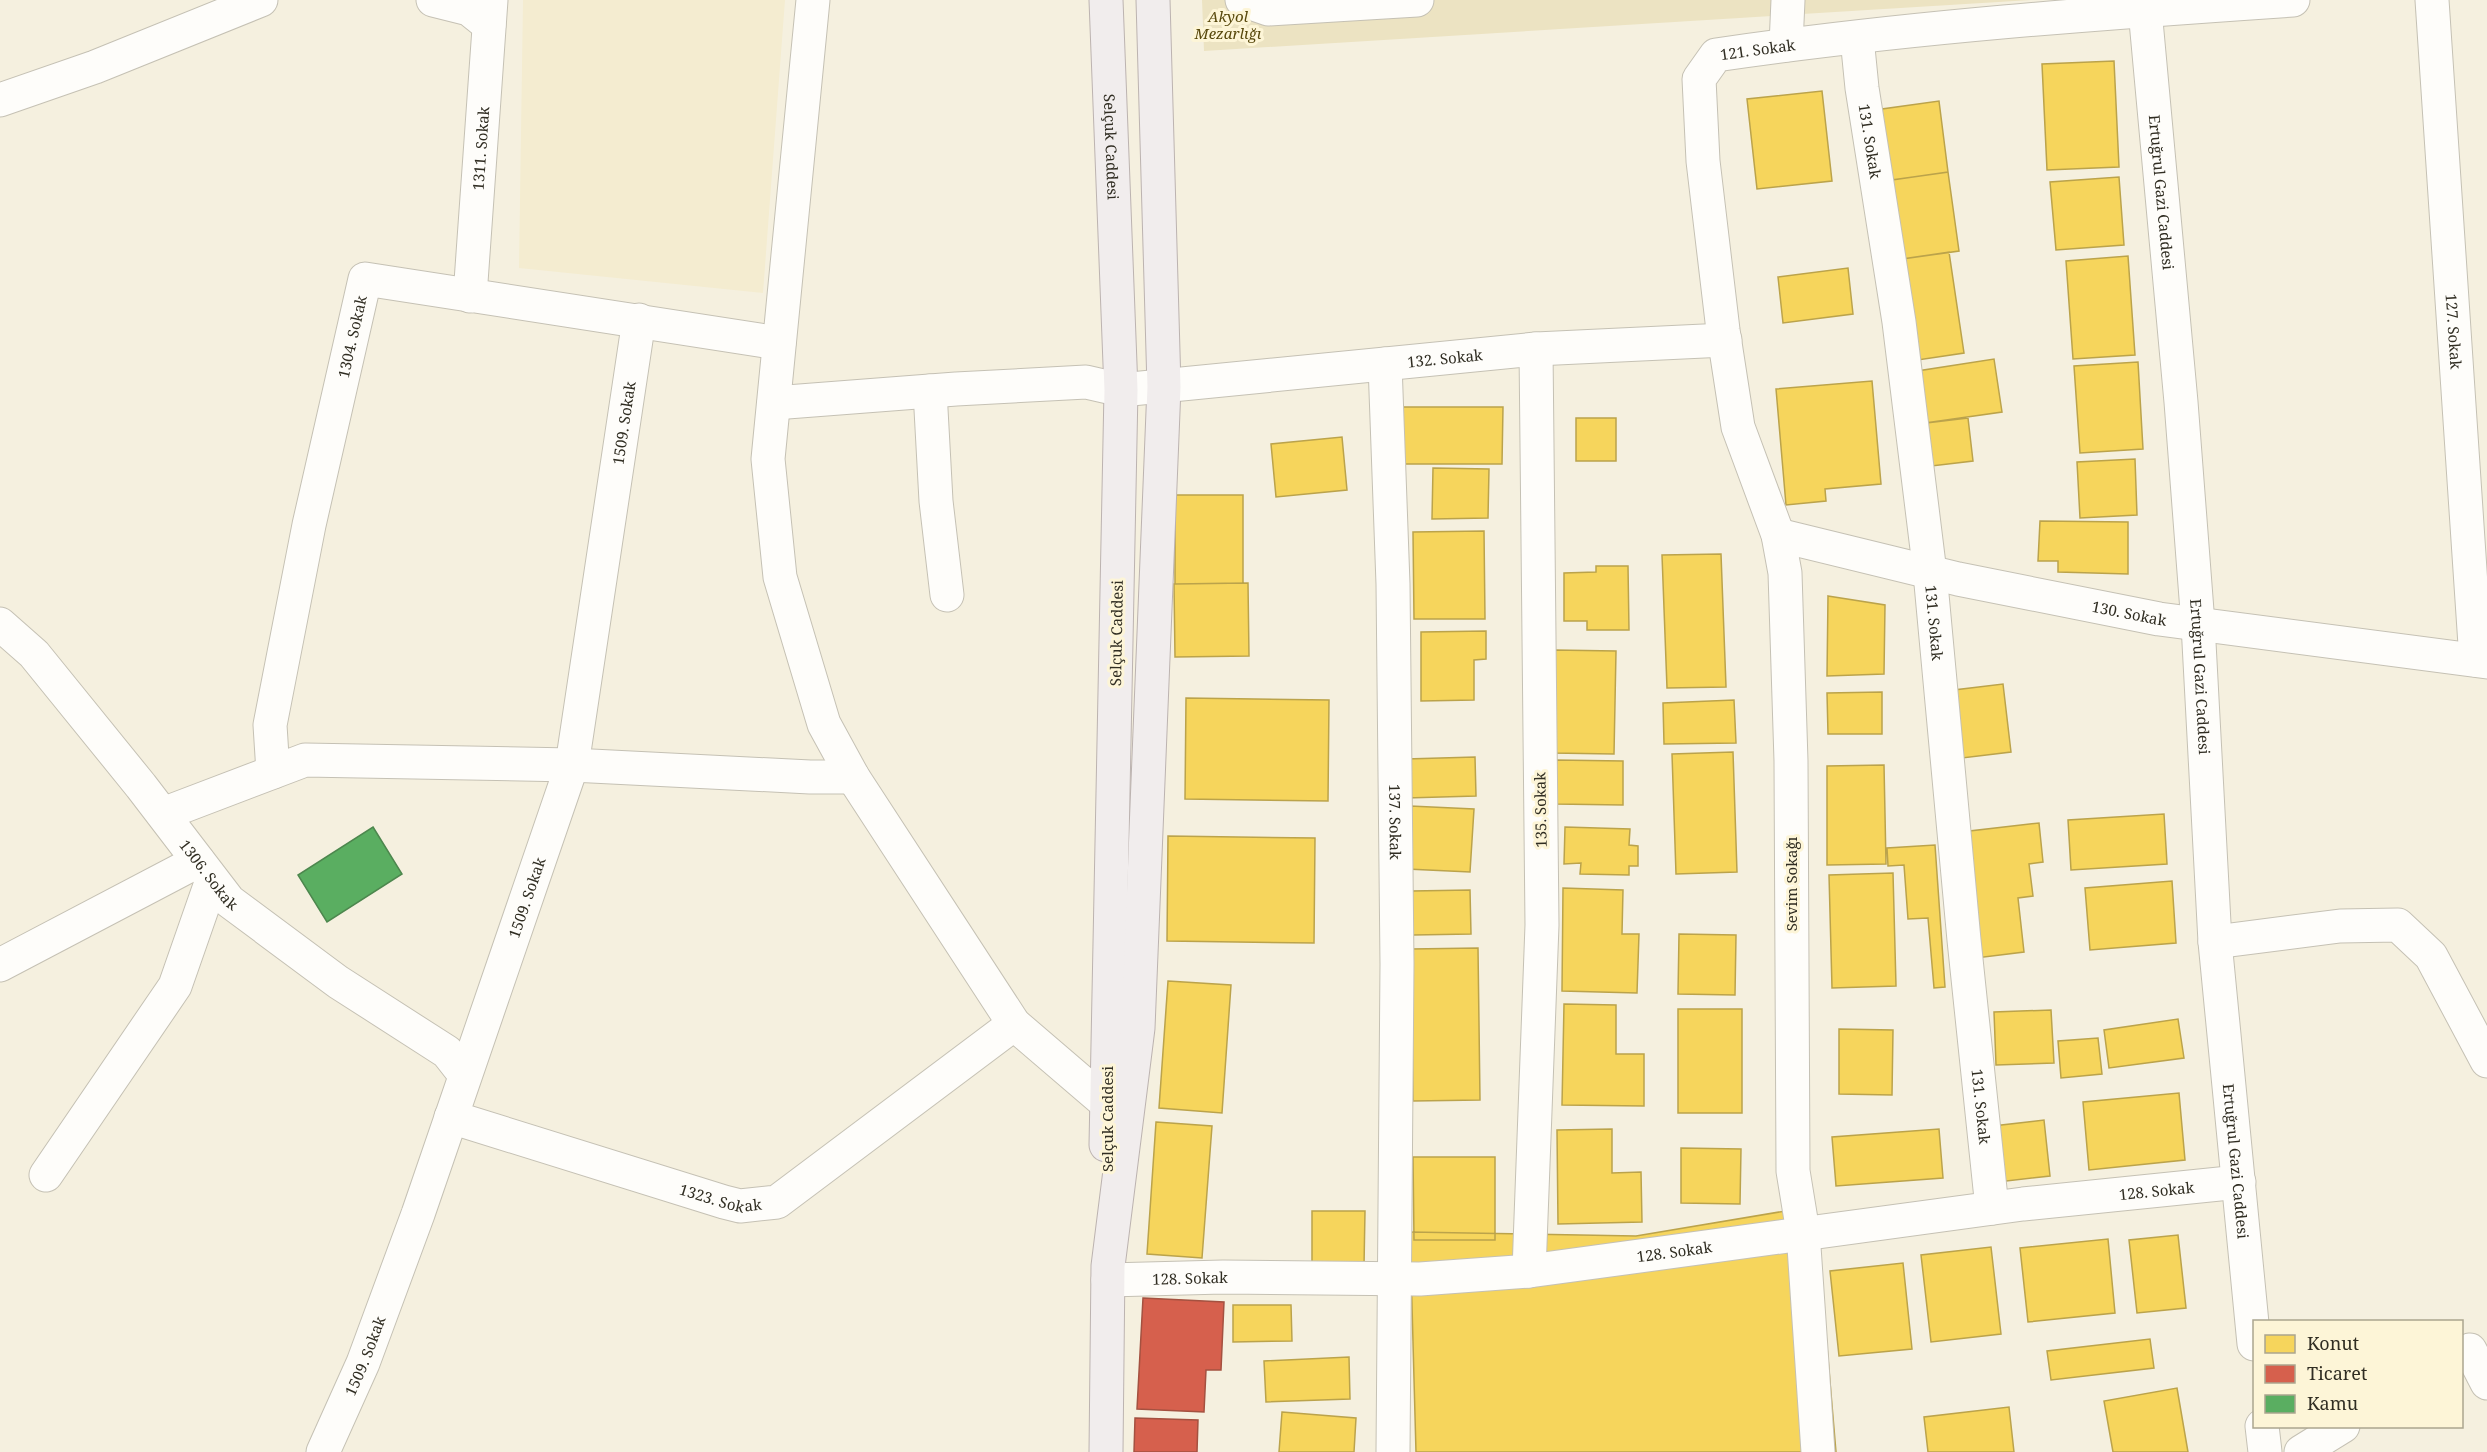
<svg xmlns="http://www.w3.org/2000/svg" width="2487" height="1452" viewBox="0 0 2487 1452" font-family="'Noto Serif',serif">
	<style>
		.built { fill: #f4ecd0 }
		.green { fill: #ece3c2 }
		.homes { fill: #f6d55c; stroke: #bba34b; stroke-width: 1.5 }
		.shops { fill: #d6604d; stroke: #a45140; stroke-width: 1.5 }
		.public { fill: #5aae61; stroke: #4d874e; stroke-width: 1.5 }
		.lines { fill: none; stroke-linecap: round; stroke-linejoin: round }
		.minor-casing { stroke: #c5c1b4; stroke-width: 35 }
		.major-casing { stroke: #bcb3b0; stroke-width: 35 }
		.minor { stroke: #fefdfa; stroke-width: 33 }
		.major { stroke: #f1eded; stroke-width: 33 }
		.labels { text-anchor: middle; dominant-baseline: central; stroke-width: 6; stroke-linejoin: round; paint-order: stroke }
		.park-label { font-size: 15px; font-style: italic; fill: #58480c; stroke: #fdf5d7 }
		.street-label { font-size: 15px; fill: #302d22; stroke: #fdf5d7 }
	</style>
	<rect width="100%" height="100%" fill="#f5f0df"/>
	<path class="built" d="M523,0H785L763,293L519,268Z"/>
	<path class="green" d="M1202,0H2031L1204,51Z"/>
	<path class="homes" d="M2114,61L2119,167L2047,170L2042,64Z
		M1822,91L1832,181L1757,189L1747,99Z
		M1939,101L1948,172L1885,181L1875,110Z
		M1948,172L1959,251L1896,260L1885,181Z
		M2119,177L2124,245L2056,250L2050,182Z
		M1949,252L1964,353L1911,361L1896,260Z
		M2128,256L2135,355L2073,359L2066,261Z
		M1848,268L1853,314L1783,323L1778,277Z
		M1994,359L2002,412L1918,424L1911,372Z
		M2138,362L2143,449L2080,453L2074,366Z
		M1872,381L1881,484L1825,489L1826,501L1786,505L1776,389Z
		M1403,407H1503L1502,464H1403Z
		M1576,418H1616V461H1576Z
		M1968,418L1973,461L1923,467L1918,424Z
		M1342,437L1347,490L1276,497L1271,444Z
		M2135,459L2137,515L2080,518L2077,462Z
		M1433,468L1489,469L1488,518L1432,519Z
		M1175,495H1243V583L1175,584Z
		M2040,521L2128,522V574L2058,572V561H2038Z
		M1484,531L1485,619H1414L1413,532Z
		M1721,554L1726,687L1667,688L1662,555Z
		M1596,566H1628L1629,630H1587V621H1564V573L1596,572Z
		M1248,583L1249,656L1175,657L1174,584Z
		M1828,596L1885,605L1884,674L1827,676Z
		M1486,631V659L1474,660V700L1421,701V632Z
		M1554,650L1616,651L1614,754L1552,753Z
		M2003,684L2011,752L1962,758L1954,690Z
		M1882,692V734H1828L1827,693Z
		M1186,698L1329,700L1328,801L1185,799Z
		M1734,700L1736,743L1664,744L1663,703Z
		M1733,752L1737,872L1676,874L1672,754Z
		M1475,757L1476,796L1406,798V759Z
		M1555,760L1623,761V805L1555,804Z
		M1884,765L1886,864L1827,865V766Z
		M1410,806L1474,809L1470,872L1407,869Z
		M2164,814L2167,864L2071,870L2068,820Z
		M2039,823L2043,862L2029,864L2033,896L2018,898L2024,952L1976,958L1961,832Z
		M1565,827L1630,829L1629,845L1638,846V866H1629V875L1580,874L1581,863L1564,864Z
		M1168,836L1315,838L1314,943L1167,941Z
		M1935,845L1945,987L1934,988L1928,918L1908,919L1904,865L1888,866L1887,848Z
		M1893,873L1896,986L1832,988L1829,875Z
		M2172,881L2176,943L2090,950L2085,888Z
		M1563,888L1623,890L1622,934H1639L1637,993L1562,991Z
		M1470,890L1471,934L1413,935L1412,891Z
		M1679,934L1736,935L1735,995L1678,994Z
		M1478,948L1480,1100L1413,1101L1411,949Z
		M1168,981L1231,985L1222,1113L1159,1108Z
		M1564,1004L1616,1005V1054H1644V1106L1562,1105Z
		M1678,1009H1742V1113H1678Z
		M2051,1010L2054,1063L1996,1065L1994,1012Z
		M2178,1019L2184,1058L2109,1068L2104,1030Z
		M1839,1029L1893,1030L1892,1095L1839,1094Z
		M2098,1038L2102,1074L2061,1078L2058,1041Z
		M2179,1093L2185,1160L2089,1170L2083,1102Z
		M2044,1120L2050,1176L1998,1182L1993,1126Z
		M1156,1122L1212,1126L1202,1258L1147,1254Z
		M1612,1129V1173L1641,1172L1642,1222L1558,1224L1557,1130Z
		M1939,1129L1943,1178L1836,1186L1832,1137Z
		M1681,1148L1741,1149L1740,1204L1681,1203Z
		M1413,1157H1495V1240H1414Z
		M1815,1206L1836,1452H1416L1410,1232L1636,1236Z
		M1312,1211H1365L1364,1266L1312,1265Z
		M2178,1235L2186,1308L2137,1313L2129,1240Z
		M2108,1239L2115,1313L2028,1322L2020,1248Z
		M1991,1247L2001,1334L1931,1342L1921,1255Z
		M1903,1263L1912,1349L1839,1356L1830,1271Z
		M1233,1305H1291L1292,1341L1233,1342Z
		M2150,1339L2154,1368L2051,1380L2047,1351Z
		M1349,1357L1350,1399L1266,1402L1264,1361Z
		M2177,1388L2188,1452H2113L2104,1401Z
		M2009,1407L2014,1452H1928L1924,1417Z
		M1282,1412L1356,1418L1354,1452H1279Z"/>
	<path class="shops" d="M1143,1298L1224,1302L1221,1370H1206L1204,1412L1137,1409Z
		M1135,1418L1198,1420L1197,1452H1134Z"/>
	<path class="public" d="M373,827L402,874L327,922L298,875Z"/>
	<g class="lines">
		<defs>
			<g id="minor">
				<path d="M433,0L469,9L489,25"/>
				<path d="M813,0L768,459L780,577L824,724L853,777L1014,1024L1105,1102"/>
				<path d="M1242,0L1268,9L1417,0"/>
				<path id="s1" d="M2432,0L2476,660"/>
				<path id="s2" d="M2145,10L2181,402L2198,624L2215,942L2254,1344"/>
				<path id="s3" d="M1857,38L1862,88L1899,322L1930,573L1964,940L1992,1208"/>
				<path d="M1786,45L1788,0"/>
				<path d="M0,100L95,67L261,0"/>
				<path id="s4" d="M470,296L491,0"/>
				<path id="s5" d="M1385,364L1393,584L1397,964L1393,1452"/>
				<path d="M930,391L936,501L947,595"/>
				<path id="s6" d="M774,403L956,389L1086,382L1121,390L1536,349L1725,340"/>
				<path id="s7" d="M1778,535L1958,579L2159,619L2487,662"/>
				<path id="s8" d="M0,624L34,654L141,786L229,901L338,982L447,1052L465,1075"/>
				<path id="s9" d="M273,772L270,725L309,525L365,279L779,343"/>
				<path d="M163,814L305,760L572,765L810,777H853"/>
				<path d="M2215,942L2340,926L2398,925L2431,956L2487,1061"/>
				<path d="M0,965L198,861"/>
				<path id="s10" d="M451,1117L724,1202L740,1206L777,1202L1014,1024"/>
				<path d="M46,1175L175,986L212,880"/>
				<path d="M1529,1271L1542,925L1536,349"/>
				<path id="s11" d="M1108,1280L1223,1277L1420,1279L1529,1271L2023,1204L2239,1182"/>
				<path d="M2470,1350L2487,1383"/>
				<path d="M2262,1426L2265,1452"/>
				<path id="s12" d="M323,1452L363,1363L418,1214L572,765L639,320"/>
				<path id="s13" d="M1818,1452L1803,1232L1793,1171L1791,761L1785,573L1778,535L1738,427L1723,330L1703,161L1699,79L1716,55C1907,27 2101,13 2293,0"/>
				<path d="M2301,1452L2343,1426"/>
			</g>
			<g id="major">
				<path id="s14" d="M1106,0L1121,390L1106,1145"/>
				<path d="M1106,1452L1108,1266L1138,1028L1164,387L1153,0"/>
			</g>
		</defs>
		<use href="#minor" class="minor-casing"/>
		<use href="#major" class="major-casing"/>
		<use href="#minor" class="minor"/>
		<use href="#major" class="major"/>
	</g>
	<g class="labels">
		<g class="park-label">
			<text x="1228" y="16">Akyol<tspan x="1228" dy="17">Mezarlığı</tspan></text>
		</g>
		<g class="street-label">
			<text stroke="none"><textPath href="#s13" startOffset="1456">121. Sokak</textPath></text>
			<text stroke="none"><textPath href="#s3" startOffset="104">131. Sokak</textPath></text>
			<text stroke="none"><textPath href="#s14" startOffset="147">Selçuk Caddesi</textPath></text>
			<text stroke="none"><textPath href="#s4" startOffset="148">1311. Sokak</textPath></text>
			<text stroke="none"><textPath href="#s2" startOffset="183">Ertuğrul Gazi Caddesi</textPath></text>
			<text stroke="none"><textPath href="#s1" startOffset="332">127. Sokak</textPath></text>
			<text stroke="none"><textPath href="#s9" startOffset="444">1304. Sokak</textPath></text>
			<text stroke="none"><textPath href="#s6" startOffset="674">132. Sokak</textPath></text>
			<text stroke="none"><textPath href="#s12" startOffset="1077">1509. Sokak</textPath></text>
			<text stroke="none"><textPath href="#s7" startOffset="360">130. Sokak</textPath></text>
			<text stroke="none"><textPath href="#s3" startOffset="590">131. Sokak</textPath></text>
			<text transform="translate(1116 633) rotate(-89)">Selçuk Caddesi</text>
			<text stroke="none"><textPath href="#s2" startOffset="669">Ertuğrul Gazi Caddesi</textPath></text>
			<text transform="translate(1540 810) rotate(-91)">135. Sokak</text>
			<text stroke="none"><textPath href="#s5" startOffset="458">137. Sokak</textPath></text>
			<text stroke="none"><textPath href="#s8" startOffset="327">1306. Sokak</textPath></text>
			<text transform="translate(1791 884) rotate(-90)">Sevim Sokağı</text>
			<text stroke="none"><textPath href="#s12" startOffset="591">1509. Sokak</textPath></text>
			<text stroke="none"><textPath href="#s3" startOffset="1076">131. Sokak</textPath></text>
			<text transform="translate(1107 1119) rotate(-90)">Selçuk Caddesi</text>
			<text stroke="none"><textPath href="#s2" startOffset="1155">Ertuğrul Gazi Caddesi</textPath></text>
			<text stroke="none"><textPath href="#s11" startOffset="1054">128. Sokak</textPath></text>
			<text stroke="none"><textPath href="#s10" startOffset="282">1323. Sokak</textPath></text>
			<text stroke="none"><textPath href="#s11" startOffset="568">128. Sokak</textPath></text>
			<text stroke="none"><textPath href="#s11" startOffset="82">128. Sokak</textPath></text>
			<text stroke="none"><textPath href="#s12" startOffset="105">1509. Sokak</textPath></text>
		</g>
	</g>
	<rect x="2253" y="1320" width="210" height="108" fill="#fdf5d7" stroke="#aba58f" stroke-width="1.5"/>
	<rect x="2265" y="1335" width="30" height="18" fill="#f6d55c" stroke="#aba58f" stroke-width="1.5"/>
	<text x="2307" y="1350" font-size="18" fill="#302d22">Konut</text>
	<rect x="2265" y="1365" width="30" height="18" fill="#d6604d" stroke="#aba58f" stroke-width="1.5"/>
	<text x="2307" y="1380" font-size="18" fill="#302d22">Ticaret</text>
	<rect x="2265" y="1395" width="30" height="18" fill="#5aae61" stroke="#aba58f" stroke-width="1.5"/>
	<text x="2307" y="1410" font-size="18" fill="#302d22">Kamu</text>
</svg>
